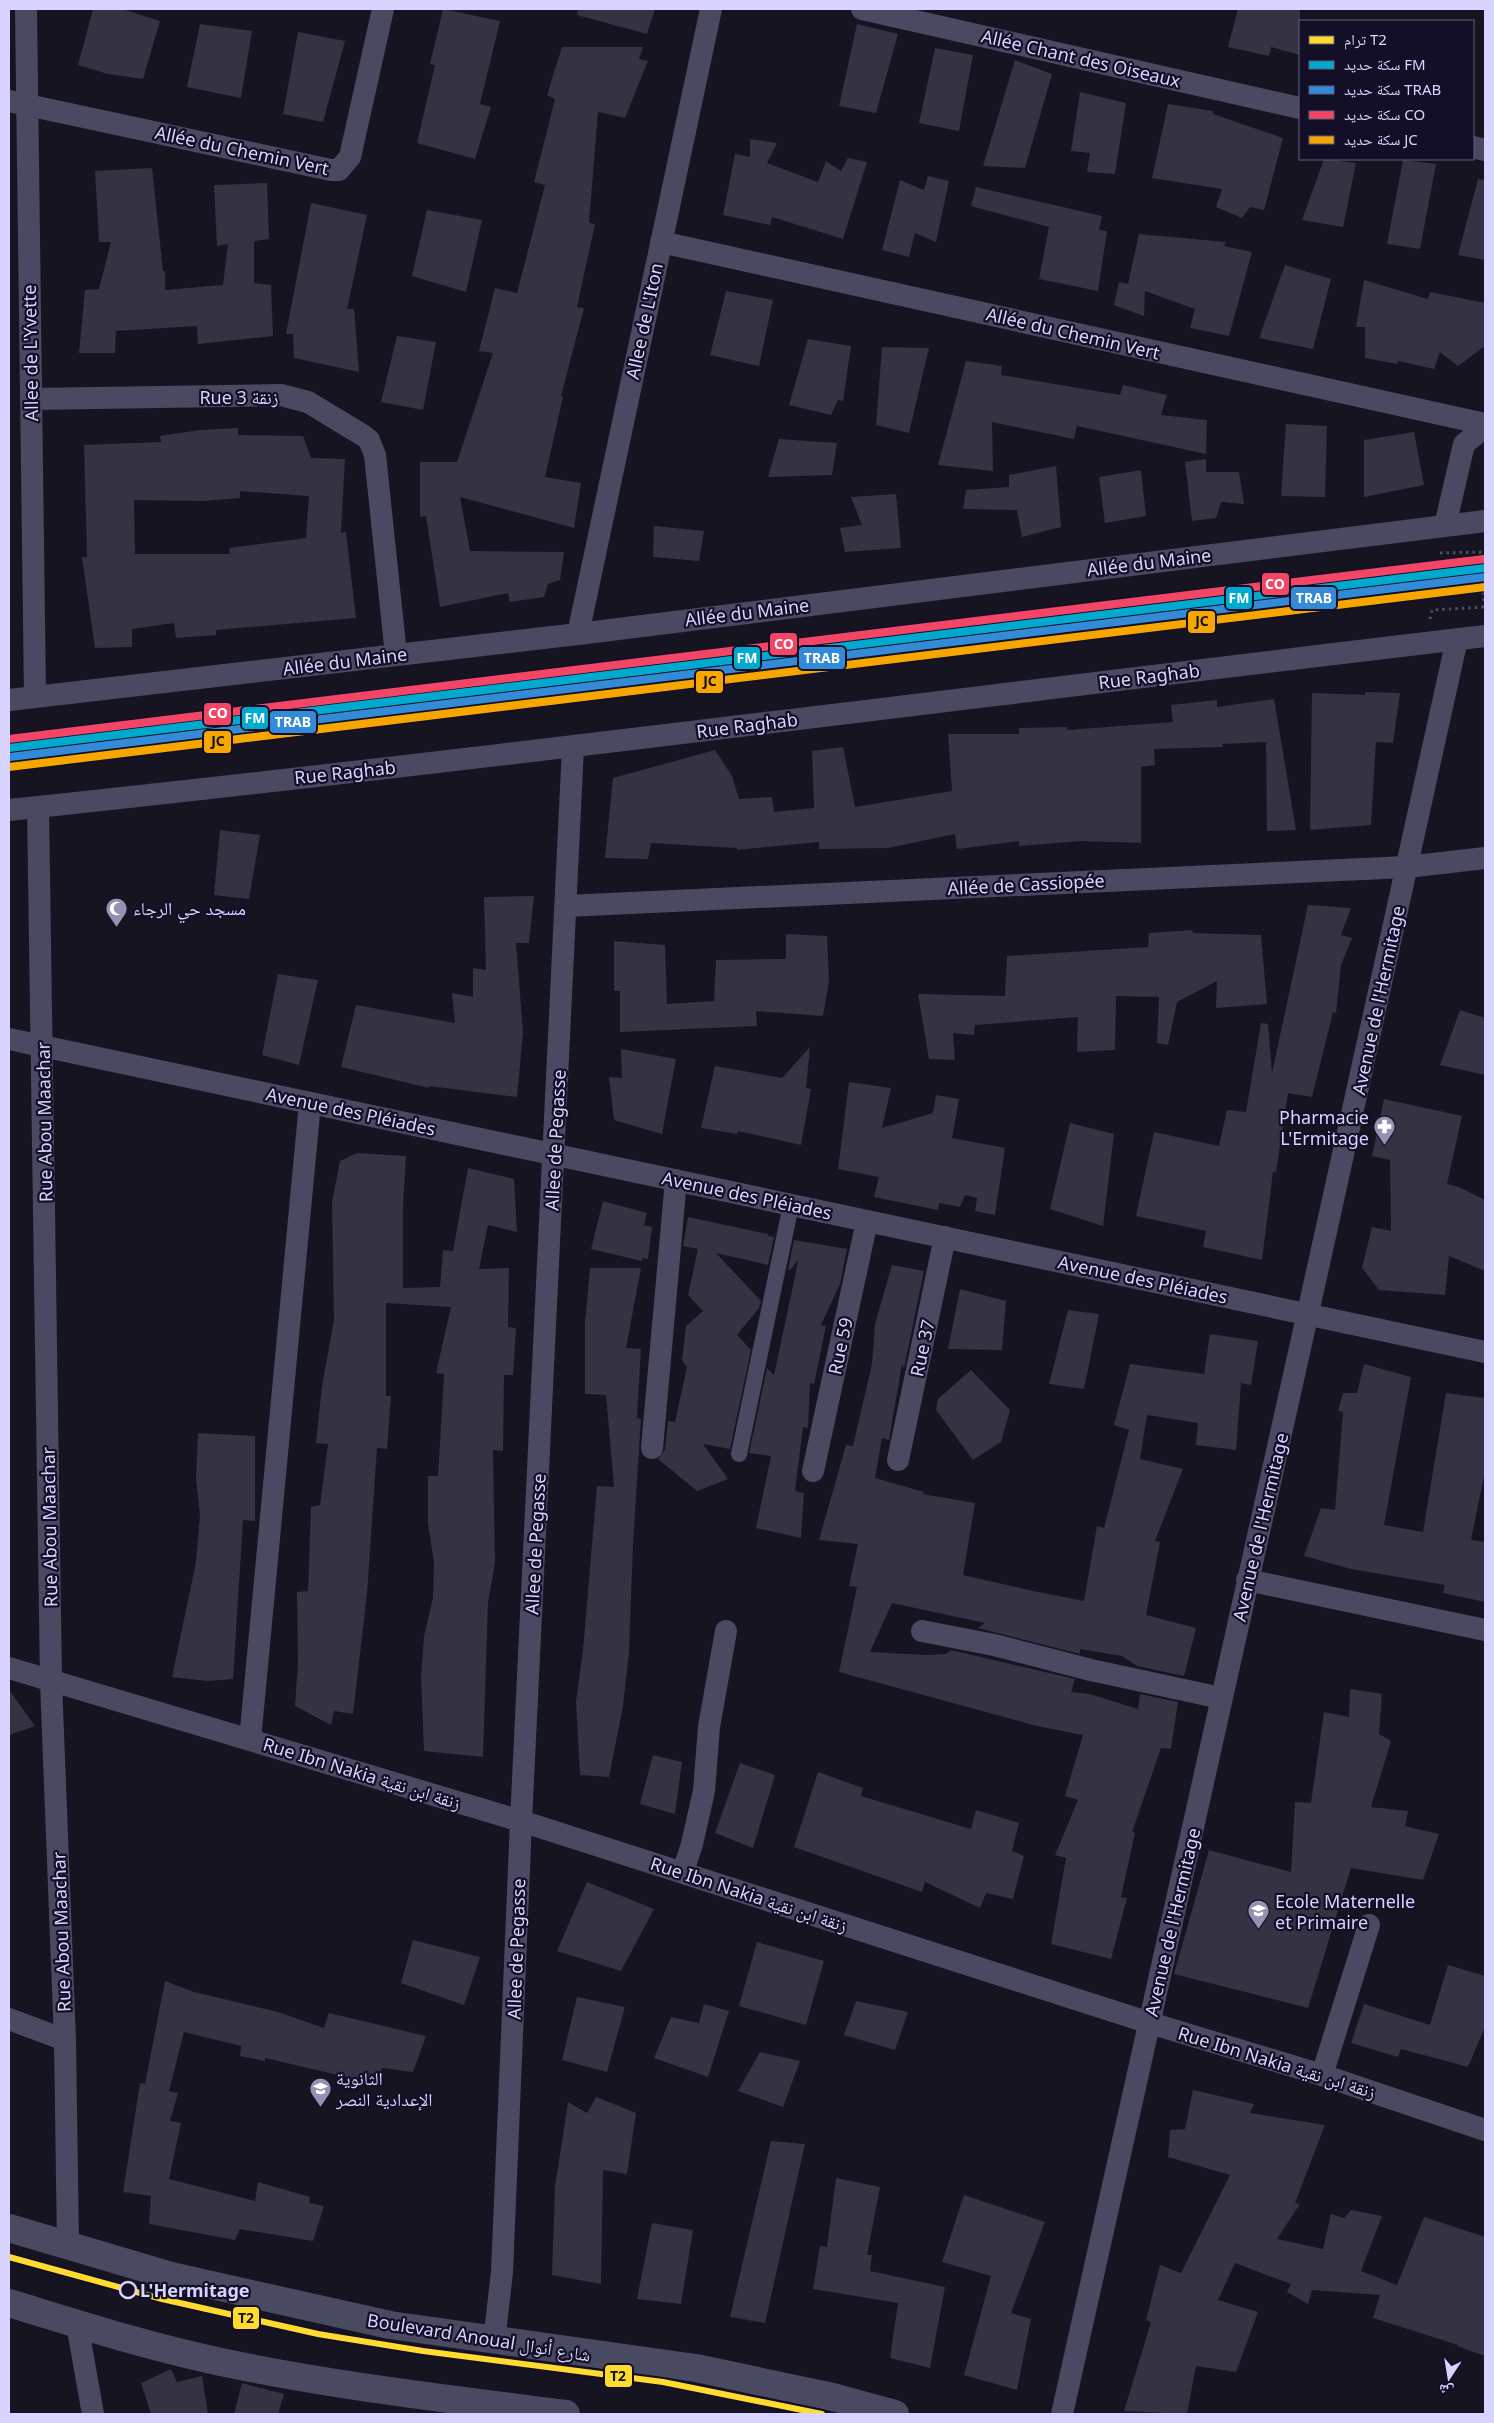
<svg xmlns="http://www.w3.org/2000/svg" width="1494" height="2423" viewBox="0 0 1494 2423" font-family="'Noto Sans','Noto Naskh Arabic',sans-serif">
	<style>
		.building { fill: #343243; fill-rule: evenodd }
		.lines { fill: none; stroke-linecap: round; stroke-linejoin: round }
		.path { stroke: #44505f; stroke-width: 3; stroke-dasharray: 2.5 4; stroke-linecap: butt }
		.pedestrian { stroke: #4a4962; stroke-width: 16 }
		.minor { stroke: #4a4962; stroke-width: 22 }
		.tertiary { stroke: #4a4962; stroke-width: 28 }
		.rail-1-casing { stroke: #130f26; stroke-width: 11 }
		.rail-2-casing { stroke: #130f26; stroke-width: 11 }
		.rail-3-casing { stroke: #130f26; stroke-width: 11 }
		.rail-4-casing { stroke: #130f26; stroke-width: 11 }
		.rail-1 { stroke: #00a9ce; stroke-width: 8 }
		.rail-2 { stroke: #338bd7; stroke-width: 8 }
		.rail-3 { stroke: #f34667; stroke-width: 8 }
		.rail-4 { stroke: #f7a600; stroke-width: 8 }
		.tram-1-casing { stroke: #130f26; stroke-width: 10 }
		.tram-1 { stroke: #ffdb2f; stroke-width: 6 }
		.stop-dot { fill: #130f26; stroke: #d9d4ff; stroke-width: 2.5 }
		.labels { text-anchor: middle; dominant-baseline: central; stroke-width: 4.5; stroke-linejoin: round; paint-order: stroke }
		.street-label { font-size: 18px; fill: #d9d4ff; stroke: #130f26 }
		.poi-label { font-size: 18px; fill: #d9d4ff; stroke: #130f26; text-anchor: start }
		.stop-label { font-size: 18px; font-weight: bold; fill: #d9d4ff; stroke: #130f26; text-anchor: start }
		.line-badge { stroke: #130f26; stroke-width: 2 }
		.badge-label { font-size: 14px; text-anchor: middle; font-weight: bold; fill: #fff }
		.pale-badge-label { font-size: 14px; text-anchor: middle; font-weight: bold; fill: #111 }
	</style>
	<rect width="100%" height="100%" fill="#161421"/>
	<path class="building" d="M93,9H122L160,21L143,79L108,74L78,65Z
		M443,9L500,21L480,104L491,107L475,159L417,143L435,65L430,64Z
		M578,9H655L647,34L577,15Z
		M1238,9H1300V55L1271,47L1269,56L1228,47Z
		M200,24L252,31L241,98L187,87Z
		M857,24L898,34L876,113L839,106Z
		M298,32L345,41L323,122L283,114Z
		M562,47H643L639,59L648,61L625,118L598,112L589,223L595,224L577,307L584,308L561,396L563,397L545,477L581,483L574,528L460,497L470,551L564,552L560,580L548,584L544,597L510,602L508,593L440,607L426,516L420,517V462H457L493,353L479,351L495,288L517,293L545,185L534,182L555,99L547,95Z
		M935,48L973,55L959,131L919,123Z
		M1015,60L1052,74L1025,168L983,166Z
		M1080,92L1126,103L1115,174L1087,172L1090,153L1071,151Z
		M1168,104L1213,111V114L1283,138L1264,210L1250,207L1242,218L1216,207L1222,189L1152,178Z
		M750,139L777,143L767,163L818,182L826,161L841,171L848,158L867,162L843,239L772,217L770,225L723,215L735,154L750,157Z
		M1324,159L1356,163L1343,227L1302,220Z
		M1403,160L1436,164L1420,249L1387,244Z
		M152,168L163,271H165V290L223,285L228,244L217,246L214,185L267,183L269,239L254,241V283L271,285L273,336L198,344L197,326L116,331L115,353H79L85,290L99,289L111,242H99L95,171Z
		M928,176L949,181L936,242L915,233L909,257L882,250L900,180L924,190Z
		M1478,179L1485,180V260L1458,255Z
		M976,187L1102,216L1099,230L1107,231L1098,291L1039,279L1049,227L971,206Z
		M311,203L367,215L347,309H354L359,372L294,358L293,334H286Z
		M427,210L482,220L466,292L412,276Z
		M1139,234L1226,242L1224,246L1252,252L1229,336L1190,328L1195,309L1145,291L1144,316L1114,305L1119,282L1128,284Z
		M1285,265L1331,279L1313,349L1259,338Z
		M1364,280L1428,299L1430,292L1485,303V346L1458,366L1440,352L1434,369L1398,361L1397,364L1365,358V327H1356Z
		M726,291L773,300L759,366L710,355Z
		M397,336L436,342L423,410L381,402Z
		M808,339L851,346L843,401L838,400L831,415L789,405Z
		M882,347L929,348L909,433L876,425Z
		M966,361L1002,366L1001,375L1120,395L1123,385L1167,395L1161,415L1207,420L1206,454L1077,426L1074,439L992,422L993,471L938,465Z
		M1286,424L1327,426L1325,497L1281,496Z
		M238,428V435L303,436L311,458L345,459L341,533L346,532L356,618L216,630V635L176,638L174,623L132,629V647L95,648L82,557H87L84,445L161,442L160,436L200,430ZM240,491L309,496L306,538L229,548L230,554H135L134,500L203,501L240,498Z
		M1414,432L1424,485L1364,497V440Z
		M779,439L837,443L832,475L768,477Z
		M1206,459V472H1239L1244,504L1221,502L1216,518L1192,521L1185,462Z
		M1056,466L1061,527L1022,537L1017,510L963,509L966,490L1009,487V475Z
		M1141,470L1146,516L1105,523L1099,477Z
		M896,494L901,548L845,552L840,528L862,525L851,497Z
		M654,526L704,531L699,561L653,557Z
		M1365,692L1400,693L1393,743L1376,742L1371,825L1310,830L1312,693L1365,695Z
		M1274,699L1296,830L1267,831L1266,742L1222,744L1223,747L1154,749L1155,765L1141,767V843L1082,841L1019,846V841L957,849L955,834L888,848L819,849V842L737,850V848L651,843L648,859L605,858L613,778L715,750L732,776L739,799L772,797L774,812L814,808L812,751L843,747L855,807L952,791L948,734H1019V728L1067,727V730L1173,722L1171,705L1217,700V707Z
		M220,830L260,835L249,899L214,895Z
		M534,896L529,943H516L523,1032L517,1097L429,1086V1088L341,1067L356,1005L455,1023L452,993L473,997V968L486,970L484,897Z
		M1308,905L1351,908L1341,935L1352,938L1341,965L1336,1013L1333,1012L1312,1097L1288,1093L1276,1172H1273L1262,1260L1203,1247L1206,1231L1136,1216L1154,1132L1219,1146L1227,1110L1246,1112L1261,1023L1268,1024L1272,1073Z
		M1192,930L1193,933L1261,935L1267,1004L1216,1008L1217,981L1177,1002L1168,1045L1157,1043L1159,997L1116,996L1115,1050L1077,1052L1078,1017L975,1025L974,1035L953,1033L955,1060L929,1059L918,994L1005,996L1007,956L1148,947L1149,933Z
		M786,934L827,936L829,981L823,1016L756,1011L757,1026L620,1032V991H614V941L665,945L667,1004L714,1001L716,960L786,959Z
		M278,974L318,980L299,1065L262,1055Z
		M1460,1010L1485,1018V1075L1440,1065Z
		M810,1047L806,1088L811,1089L801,1145L738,1131L737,1134L701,1128L715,1066L782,1078Z
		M621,1049L676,1059L662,1134L614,1120L609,1077L622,1078Z
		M849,1082L891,1088L882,1128L933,1113L936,1095L959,1099L952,1138L1005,1148L995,1215L975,1211L977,1198L965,1195L960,1207L939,1203L938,1210L874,1197L879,1177L838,1169Z
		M1384,1099L1462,1116L1447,1184L1459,1187L1485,1200V1271L1449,1256L1445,1295L1379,1290L1362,1268L1372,1227L1391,1231L1390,1160L1372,1156Z
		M1070,1123L1114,1134L1103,1226L1050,1209Z
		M357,1153L406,1156L403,1207V1288L440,1287L443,1250L453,1251L468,1168L514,1179L517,1232L488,1225L479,1269L509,1268L508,1327L516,1328L513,1375H504L503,1451L493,1450L495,1563L488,1602L483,1757L424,1751L421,1676L424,1636L433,1598L434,1562L428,1524V1476H438L444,1374L436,1373L451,1307L386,1303V1396H391L387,1449L377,1448L367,1594L353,1714L334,1711L331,1725L295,1706L298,1664L297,1592L308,1591L311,1507L320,1505L328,1444L316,1443L322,1386L334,1320L332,1202L340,1161Z
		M603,1201L647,1213L644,1225L652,1227L648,1259L642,1258V1261L591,1249Z
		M688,1217L768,1234V1236L774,1237L768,1265L716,1253L761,1301L759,1308L737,1335L751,1350L730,1449L703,1444L728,1479L697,1491L658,1459L665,1450L668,1421L675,1422L687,1367L682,1360L686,1326L703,1311L688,1295L698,1249L683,1246Z
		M794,1240L847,1249L840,1284L821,1325L826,1326L814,1384L810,1383L808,1428L803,1427L795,1491L804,1493L801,1538L756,1528L771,1456L749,1453L767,1368L774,1375L796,1272L798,1260L790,1270H788Z
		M892,1265L924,1271L904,1368L902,1364L889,1440L882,1438L875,1478L924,1492L922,1494L975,1503L963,1575L1033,1591L1084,1601L1097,1526L1104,1528L1129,1430L1114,1425L1130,1364L1204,1374L1210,1334L1258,1341L1251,1385L1241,1383L1236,1450L1196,1445L1198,1423L1147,1415L1140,1459L1183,1469L1155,1541L1160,1542L1146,1615L1196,1628L1184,1676L1137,1666L1122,1656L1080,1649V1654L978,1628L985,1623L892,1603L870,1652L926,1655L946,1654L951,1650L1075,1679L1071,1692L1090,1694L1138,1709L1140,1694L1178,1702L1171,1749L1161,1748L1132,1832L1135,1833L1121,1897L1127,1898L1111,1959L1051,1944L1066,1858L1055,1855L1078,1800L1065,1796L1083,1735L1037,1726L839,1672L857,1587L849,1586L858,1544L819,1540L846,1445L853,1446L872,1364L875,1324Z
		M590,1268H641L626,1348L641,1349L637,1418L641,1419L633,1544L629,1652L623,1706L609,1777L580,1775L576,1702L583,1650L597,1486L614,1487L606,1395L585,1394V1324Z
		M960,1289L1006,1301L1002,1350L948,1349Z
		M1068,1310L1099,1314L1084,1389L1049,1384Z
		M1364,1364L1411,1377L1384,1525L1423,1532L1446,1393L1485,1398V1471L1471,1540L1485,1542V1602L1443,1593L1445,1585L1351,1569L1304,1556L1321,1508L1335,1510L1343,1412L1338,1411L1343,1393H1357Z
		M971,1370L1010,1410L1001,1442L973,1460L936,1410L938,1399Z
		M198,1433L255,1436V1521L243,1520L233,1679L208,1681L172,1677L196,1562L200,1515L196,1478Z
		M1350,1689L1382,1694L1379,1734L1391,1741L1371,1807L1408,1811L1405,1826L1439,1834L1423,1880L1351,1868L1308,2008L1174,1974L1209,1850L1291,1872L1295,1802L1311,1803L1324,1712L1349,1717Z
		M9,1690L35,1726L9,1735Z
		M653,1755L682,1762L675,1814L640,1804Z
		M740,1763L775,1775L753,1848L715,1833Z
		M818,1772L863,1788L861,1796L971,1829L976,1810L1019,1823L1012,1851L1024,1856L1013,1899L986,1893L980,1908L925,1882L922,1892L794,1847Z
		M587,1882L654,1909L621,1971L557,1951Z
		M413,1940L480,1957L464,2005L401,1983Z
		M757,1942L824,1961L806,2025L739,2006Z
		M1448,1965L1485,1976V2027L1468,2067L1401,2049L1398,2057L1351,2043L1364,2004L1430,2025Z
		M165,1981L194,1992L278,2012L324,2028L329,2013L426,2036L413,2072L382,2068L377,2084L265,2058V2061L240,2056L241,2046L184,2032L169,2091L178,2093L170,2121L181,2123L169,2179L255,2201L258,2182L310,2197L309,2203L324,2206L313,2241L240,2229L235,2240L149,2224L151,2196L123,2192L140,2083L145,2084Z
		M577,1997L625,2007L607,2072L562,2060Z
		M856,2001L908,2012L895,2050L844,2035Z
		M704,2004L729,2011L708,2077L654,2058L671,2017L699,2023Z
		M760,2052L800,2061L783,2107L738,2091Z
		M1193,2090L1254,2104L1250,2113L1325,2125L1295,2203L1300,2204L1277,2239L1323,2249L1331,2214L1344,2218L1351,2210L1382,2216L1361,2271L1397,2285L1424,2217L1485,2237V2356L1457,2346L1458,2345L1373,2318L1380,2295L1312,2290L1308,2304L1287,2292L1291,2284L1235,2263L1218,2300L1258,2312L1236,2372L1196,2366L1187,2414L1124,2411L1151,2322L1146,2320L1160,2265L1181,2273L1230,2175L1168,2157L1170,2130L1185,2129Z
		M596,2097L636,2113L627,2174L603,2170L601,2284L552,2275L555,2187L568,2102L587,2113Z
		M771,2141L805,2144L765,2323L730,2317Z
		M836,2178L880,2187L867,2255H872L870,2271L945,2287L930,2368L890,2358L898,2303L813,2289L820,2246L827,2247Z
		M964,2195L1045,2222L1011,2313L1031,2319L1017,2390L964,2375L991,2276L942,2262Z
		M652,2223L693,2230L681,2304L637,2299Z
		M171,2369L177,2382L202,2376L208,2414H151L141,2383Z
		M242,2383L284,2394L278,2414H234Z"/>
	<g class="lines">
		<path class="path" d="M1440,553L1485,552
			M1480,553L1484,607
			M1430,619L1432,610L1485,607"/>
		<path class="pedestrian" d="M739,1454L791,1205"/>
		<path class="minor" d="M26,9L35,697
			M862,9L1300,108
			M9,101L331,170H339L350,157L383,9
			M1473,147L1485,150
			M661,242L1485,424
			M31,399L281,395L308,402L364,436L369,440L375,455L396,655
			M1445,526L1464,444L1485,427
			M578,634L711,9
			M9,700L578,634L1485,521
			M38,807L51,1682L65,2040L68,2247
			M9,810C502,758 993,694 1485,636
			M566,906L1407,867L1485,858
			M9,1039L1485,1352
			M652,1448L676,1180
			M898,1460L945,1237
			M813,1471L867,1221
			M1247,1580L1485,1630
			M922,1631L994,1645L1091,1670L1221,1698
			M9,1668L521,1821L1150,2023L1322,2075L1485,2130
			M250,1740L310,1103
			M683,1872L692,1844L704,1791L709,1727L726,1631
			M9,2019L65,2040
			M1322,2075L1369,1925
			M77,2324L93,2414
			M494,2341L502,2272L521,1821L573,747
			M1062,2414C1194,1823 1327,1231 1457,639"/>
		<path class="tertiary" d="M9,2228L171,2276L390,2325L696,2368L833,2397L895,2414
			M9,2303C78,2324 149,2347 221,2362C335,2386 450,2399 566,2414"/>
		<defs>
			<path id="rail-1" d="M9,748L1485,568"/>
			<path id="rail-2" d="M10,757L1485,577"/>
			<path id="rail-3" d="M9,739L1484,559"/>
			<path id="rail-4" d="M9,767L1485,587"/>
		</defs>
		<use href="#rail-1" class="rail-1-casing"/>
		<use href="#rail-2" class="rail-2-casing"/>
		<use href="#rail-3" class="rail-3-casing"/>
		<use href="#rail-4" class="rail-4-casing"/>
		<use href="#rail-1" class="rail-1"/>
		<use href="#rail-2" class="rail-2"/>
		<use href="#rail-3" class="rail-3"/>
		<use href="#rail-4" class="rail-4"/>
		<defs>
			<path id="tram-1" d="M9,2257L162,2299L318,2334L423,2351L663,2382L822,2414"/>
		</defs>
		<use href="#tram-1" class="tram-1-casing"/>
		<use href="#tram-1" class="tram-1"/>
	</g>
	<defs>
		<symbol id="mosque-pin" viewBox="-11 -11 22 30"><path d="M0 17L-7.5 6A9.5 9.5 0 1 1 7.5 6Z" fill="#9591b1" stroke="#130f26"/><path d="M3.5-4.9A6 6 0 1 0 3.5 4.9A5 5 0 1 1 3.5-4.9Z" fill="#fff"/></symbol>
		<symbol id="pharmacy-pin" viewBox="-11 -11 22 30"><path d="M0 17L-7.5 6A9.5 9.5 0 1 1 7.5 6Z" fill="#9591b1" stroke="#130f26"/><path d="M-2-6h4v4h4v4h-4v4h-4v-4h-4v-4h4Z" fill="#fff"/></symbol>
		<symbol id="school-pin" viewBox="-11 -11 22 30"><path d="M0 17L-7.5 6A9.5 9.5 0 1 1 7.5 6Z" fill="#9591b1" stroke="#130f26"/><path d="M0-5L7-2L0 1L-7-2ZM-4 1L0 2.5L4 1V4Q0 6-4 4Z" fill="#fff"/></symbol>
	</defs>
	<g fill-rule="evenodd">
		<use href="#mosque-pin" x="104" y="896" width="25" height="34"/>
		<use href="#pharmacy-pin" x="1372" y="1114" width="25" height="34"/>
		<use href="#school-pin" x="1246" y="1898" width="25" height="34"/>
		<use href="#school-pin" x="308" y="2076" width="25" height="34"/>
	</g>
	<circle class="stop-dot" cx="128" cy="2290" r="8"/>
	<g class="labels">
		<g class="street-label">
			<text transform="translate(1081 58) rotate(13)">Allée Chant des Oiseaux</text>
			<text transform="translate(242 150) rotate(12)">Allée du Chemin Vert</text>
			<text transform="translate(644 321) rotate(-78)">Allee de L'Iton</text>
			<text transform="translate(1073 333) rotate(13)">Allée du Chemin Vert</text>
			<text transform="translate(30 353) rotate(-91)">Allee de L'Yvette</text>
			<text x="239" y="397">Rue 3 زنقة</text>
			<text transform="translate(1149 562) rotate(-7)">Allée du Maine</text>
			<text transform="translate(747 612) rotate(-7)">Allée du Maine</text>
			<text transform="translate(345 661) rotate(-7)">Allée du Maine</text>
			<text transform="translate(1149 676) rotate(-7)">Rue Raghab</text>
			<text transform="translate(747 725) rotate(-7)">Rue Raghab</text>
			<text transform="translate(345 772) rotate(-6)">Rue Raghab</text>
			<text transform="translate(1026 884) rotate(-3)">Allée de Cassiopée</text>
			<text transform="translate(1378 1000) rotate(-78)">Avenue de l'Hermitage</text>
			<text transform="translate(351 1111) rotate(12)">Avenue des Pléiades</text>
			<text transform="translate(44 1122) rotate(-91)">Rue Abou Maachar</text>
			<text transform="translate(555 1140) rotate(-87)">Allee de Pegasse</text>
			<text transform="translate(747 1195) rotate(12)">Avenue des Pléiades</text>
			<text transform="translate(1143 1279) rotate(12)">Avenue des Pléiades</text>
			<text transform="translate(840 1346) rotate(-78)">Rue 59</text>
			<text transform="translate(922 1348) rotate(-78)">Rue 37</text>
			<text transform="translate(49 1527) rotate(-91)">Rue Abou Maachar</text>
			<text transform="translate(1260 1527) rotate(-77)">Avenue de l'Hermitage</text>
			<text transform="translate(535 1544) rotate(-87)">Allee de Pegasse</text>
			<text transform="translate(362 1773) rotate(17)">Rue Ibn Nakia زنقة ابن نقية</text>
			<text transform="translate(749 1894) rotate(18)">Rue Ibn Nakia زنقة ابن نقية</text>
			<text transform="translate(1172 1922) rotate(-77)">Avenue de l'Hermitage</text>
			<text transform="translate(61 1932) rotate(-92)">Rue Abou Maachar</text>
			<text transform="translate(516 1949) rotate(-88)">Allee de Pegasse</text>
			<text transform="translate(1277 2062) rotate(17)">Rue Ibn Nakia زنقة ابن نقية</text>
			<text transform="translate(479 2337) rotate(9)">Boulevard Anoual شارع أنوال</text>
		</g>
		<g class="poi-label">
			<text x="133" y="908">مسجد حي الرجاء</text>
			<text x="1369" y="1117" text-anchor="end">Pharmacie<tspan x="1369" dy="21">L'Ermitage</tspan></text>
			<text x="1275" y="1901">Ecole Maternelle<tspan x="1275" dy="21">et Primaire</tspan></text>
			<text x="336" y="2078">الثانوية<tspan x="336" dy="21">الإعدادية النصر</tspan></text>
		</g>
		<g class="stop-label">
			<text x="140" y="2290">L'Hermitage</text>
		</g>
	</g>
	<g class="line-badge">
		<rect x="1261" y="572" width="29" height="24" rx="5" fill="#f34667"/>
		<rect x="1290" y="586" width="47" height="24" rx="5" fill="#338bd7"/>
		<rect x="1225" y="586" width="28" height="24" rx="5" fill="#00a9ce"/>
		<rect x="1187" y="610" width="29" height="24" rx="5" fill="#f7a600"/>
		<rect x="769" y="632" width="29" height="24" rx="5" fill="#f34667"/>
		<rect x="798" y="646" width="48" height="24" rx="5" fill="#338bd7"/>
		<rect x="733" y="646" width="28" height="24" rx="5" fill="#00a9ce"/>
		<rect x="695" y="670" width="29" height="24" rx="5" fill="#f7a600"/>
		<rect x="203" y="702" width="29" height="24" rx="5" fill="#f34667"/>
		<rect x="241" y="706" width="28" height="24" rx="5" fill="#00a9ce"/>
		<rect x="269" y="710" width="48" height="24" rx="5" fill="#338bd7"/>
		<rect x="203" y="730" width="29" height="24" rx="5" fill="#f7a600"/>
		<rect x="232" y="2306" width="28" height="24" rx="5" fill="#ffdb2f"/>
		<rect x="604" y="2364" width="29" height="24" rx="5" fill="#ffdb2f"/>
	</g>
	<g class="badge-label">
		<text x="1275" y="589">CO</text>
		<text x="1314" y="603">TRAB</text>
		<text x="1239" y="603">FM</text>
		<text x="784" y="649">CO</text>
		<text x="822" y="663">TRAB</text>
		<text x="747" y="663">FM</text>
		<text x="218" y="718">CO</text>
		<text x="255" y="723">FM</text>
		<text x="293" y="727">TRAB</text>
	</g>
	<g class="pale-badge-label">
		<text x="1202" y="626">JC</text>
		<text x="710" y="686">JC</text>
		<text x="218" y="746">JC</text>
		<text x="246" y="2323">T2</text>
		<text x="618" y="2381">T2</text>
	</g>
	<rect width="1494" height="2423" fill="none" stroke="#d9d4ff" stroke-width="20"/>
	<rect x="1299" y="20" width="175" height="140" fill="#130f26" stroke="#625e7d"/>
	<rect x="1309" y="36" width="25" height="8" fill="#ffdb2f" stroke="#625e7d"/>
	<text x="1344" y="45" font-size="15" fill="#d9d4ff">ترام T2</text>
	<rect x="1309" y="61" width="25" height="8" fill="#00a9ce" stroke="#625e7d"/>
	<text x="1344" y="70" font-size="15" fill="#d9d4ff">سكة حديد FM</text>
	<rect x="1309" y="86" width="25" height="8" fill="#338bd7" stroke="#625e7d"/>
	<text x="1344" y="95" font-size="15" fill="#d9d4ff">سكة حديد TRAB</text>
	<rect x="1309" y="111" width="25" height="8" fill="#f34667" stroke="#625e7d"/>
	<text x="1344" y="120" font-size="15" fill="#d9d4ff">سكة حديد CO</text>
	<rect x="1309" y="136" width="25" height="8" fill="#f7a600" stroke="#625e7d"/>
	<text x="1344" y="145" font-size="15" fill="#d9d4ff">سكة حديد JC</text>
	<g transform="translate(1449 2378) rotate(192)" stroke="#130f26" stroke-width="4" paint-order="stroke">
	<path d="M0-4L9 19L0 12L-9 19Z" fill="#d9d4ff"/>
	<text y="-8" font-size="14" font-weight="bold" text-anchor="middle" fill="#d9d4ff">ش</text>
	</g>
</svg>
